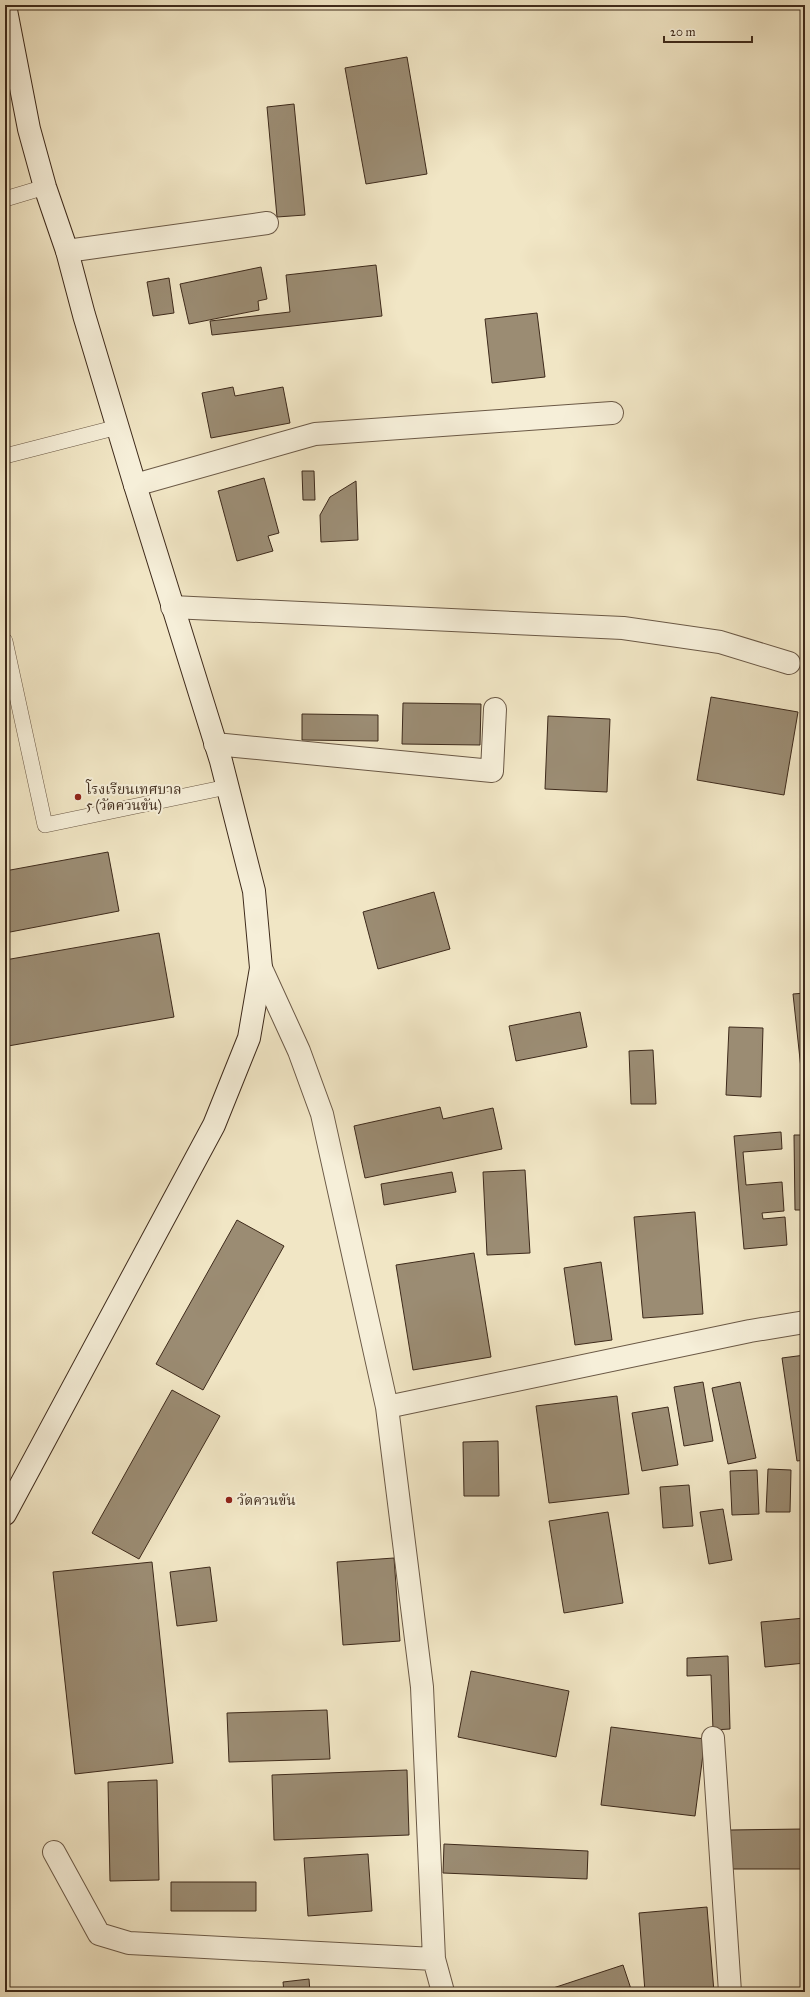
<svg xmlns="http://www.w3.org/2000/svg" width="810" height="1997" viewBox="0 0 810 1997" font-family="'IM FELL Great Primer','Noto Serif Thai',serif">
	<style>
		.building { fill: #9b8c73; stroke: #3e2a1b }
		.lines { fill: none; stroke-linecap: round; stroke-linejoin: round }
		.lane-casing { stroke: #6b5946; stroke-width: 16 }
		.street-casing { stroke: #6b5946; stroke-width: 24 }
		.secondary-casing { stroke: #3e2a1b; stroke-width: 24 }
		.lane { stroke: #f6efd9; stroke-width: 15 }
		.street { stroke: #f6efd9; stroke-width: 22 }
		.secondary { stroke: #f6efd9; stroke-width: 22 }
		.poi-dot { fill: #8f2418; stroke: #f6efd9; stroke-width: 1.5 }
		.labels { text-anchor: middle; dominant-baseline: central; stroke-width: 4; stroke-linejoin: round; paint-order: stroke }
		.poi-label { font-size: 14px; fill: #3e2a1b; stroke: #f6efd9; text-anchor: start }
	</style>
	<rect width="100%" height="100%" fill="#f1e6c5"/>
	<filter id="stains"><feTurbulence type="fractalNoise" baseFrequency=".005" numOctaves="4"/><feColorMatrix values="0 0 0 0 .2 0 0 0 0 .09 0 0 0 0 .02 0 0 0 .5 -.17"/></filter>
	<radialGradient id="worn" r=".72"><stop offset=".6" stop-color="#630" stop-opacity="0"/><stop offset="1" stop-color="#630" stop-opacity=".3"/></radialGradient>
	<path class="building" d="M407,57L427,174L366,184L345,68Z
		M294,104L305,215L277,217L267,107Z
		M376,265L382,316L212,335L210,321L290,312L286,275Z
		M261,267L267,299L258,301L259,310L189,324L180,284Z
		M169,278L174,313L153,316L147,282Z
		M537,313L545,377L492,383L485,319Z
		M233,387L235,396L283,387L290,423L211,438L202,393Z
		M302,471H314L315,500H303Z
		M264,478L279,533L268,536L273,551L237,561L218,491Z
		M356,481L358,540L321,542L320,515L330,497Z
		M711,697L798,712L784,795L697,780Z
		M403,703L481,704L480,745L402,744Z
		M302,714L378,715V741L302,740Z
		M548,716L610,719L607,792L545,789Z
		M108,852L119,911L5,933V871Z
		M434,892L450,949L378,969L363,912Z
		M159,933L174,1017L8,1046L5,1031V960Z
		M805,993V1078H802L793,994Z
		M580,1012L587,1047L516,1061L509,1026Z
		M729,1027L763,1028L761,1097L726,1095Z
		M653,1050L656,1104H631L629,1051Z
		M440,1107L443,1119L493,1108L502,1149L365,1178L354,1126Z
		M781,1132L782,1149L743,1152L746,1185L782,1182L784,1211L762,1213L763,1219L785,1217L787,1245L744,1249L734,1136Z
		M794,1135H805V1210H795Z
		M525,1170L530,1253L487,1255L483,1172Z
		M452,1172L456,1192L384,1205L381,1184Z
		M695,1212L703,1314L643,1318L634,1217Z
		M237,1220L284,1246L203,1390L156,1364Z
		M474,1253L491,1357L413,1370L396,1265Z
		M601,1262L612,1340L575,1345L564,1268Z
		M805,1355V1460L797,1461L782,1358Z
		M703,1382L713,1441L684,1446L674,1387Z
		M740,1382L756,1458L728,1464L712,1388Z
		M172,1390L220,1416L139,1559L92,1533Z
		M617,1396L629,1494L549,1503L536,1406Z
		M668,1407L678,1465L642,1471L632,1413Z
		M498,1441L499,1496H464L463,1442Z
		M768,1469L791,1470L790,1512H766Z
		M757,1470L759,1514L732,1515L730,1471Z
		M689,1485L693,1526L663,1528L660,1487Z
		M723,1509L732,1560L709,1564L700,1512Z
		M608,1512L623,1603L564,1613L549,1521Z
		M394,1558L400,1641L343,1645L337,1562Z
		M152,1562L173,1763L75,1774L53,1572Z
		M210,1567L217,1621L177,1626L170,1572Z
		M805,1618V1663L765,1667L761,1622Z
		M728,1656L730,1729L713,1730L711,1675L687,1676V1658Z
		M471,1671L569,1691L556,1757L458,1737Z
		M327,1710L330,1759L229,1762L227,1713Z
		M611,1727L705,1739L695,1816L601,1805Z
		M407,1770L409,1835L274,1840L272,1775Z
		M157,1780L159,1880L110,1881L108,1782Z
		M803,1829L804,1869H730V1830Z
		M444,1844L588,1851L587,1879L443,1873Z
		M368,1854L372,1911L308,1916L304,1858Z
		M171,1882H256V1911H171Z
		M707,1907L714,1992H645L639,1913Z
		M623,1965L632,1992H541Z
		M309,1979L310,1992H284L283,1982Z"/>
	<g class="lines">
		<defs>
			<path id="lane" d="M5,199L45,187
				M5,456L118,427
				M5,641L45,825L227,787"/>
			<path id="street" d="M67,251L267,223
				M135,485L315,434L612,413
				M172,607L623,628L720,642L789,663
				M215,744L492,771L495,709
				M261,968L299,1051L322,1114L387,1407L422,1687L434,1959L443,1992
				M387,1407L750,1331L805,1322
				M713,1738L730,1992
				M54,1852L99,1934L129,1943L434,1959"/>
			<path id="secondary" d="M5,5L29,129L45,187L67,251L84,315L135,485L221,761L254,891L261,968L249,1038L214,1125L5,1514"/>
		</defs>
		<use href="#lane" class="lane-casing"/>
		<use href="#street" class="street-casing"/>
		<use href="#secondary" class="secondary-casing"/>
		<use href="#lane" class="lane"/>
		<use href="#street" class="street"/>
		<use href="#secondary" class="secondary"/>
	</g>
	<g class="poi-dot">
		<circle cx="78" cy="797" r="4"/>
		<circle cx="229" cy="1500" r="4"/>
	</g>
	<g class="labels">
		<g class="poi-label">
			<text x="86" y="789">โรงเรียนเทศบาล<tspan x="86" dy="16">5 (วัดควนขัน)</tspan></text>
			<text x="237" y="1500">วัดควนขัน</text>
		</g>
	</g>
	<rect width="810" height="1997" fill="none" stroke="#f1e6c5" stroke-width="20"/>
	<rect x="6" y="6" width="798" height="1985" fill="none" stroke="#3e2a1b" stroke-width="2"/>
	<rect x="10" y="10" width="790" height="1977" fill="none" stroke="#3e2a1b"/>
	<path d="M664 36v6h88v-6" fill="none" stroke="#3e2a1b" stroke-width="2"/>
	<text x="670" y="36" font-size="12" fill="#3e2a1b" stroke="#f6efd9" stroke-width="3" paint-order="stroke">20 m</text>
	<rect width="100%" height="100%" filter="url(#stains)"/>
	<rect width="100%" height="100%" fill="url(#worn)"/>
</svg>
